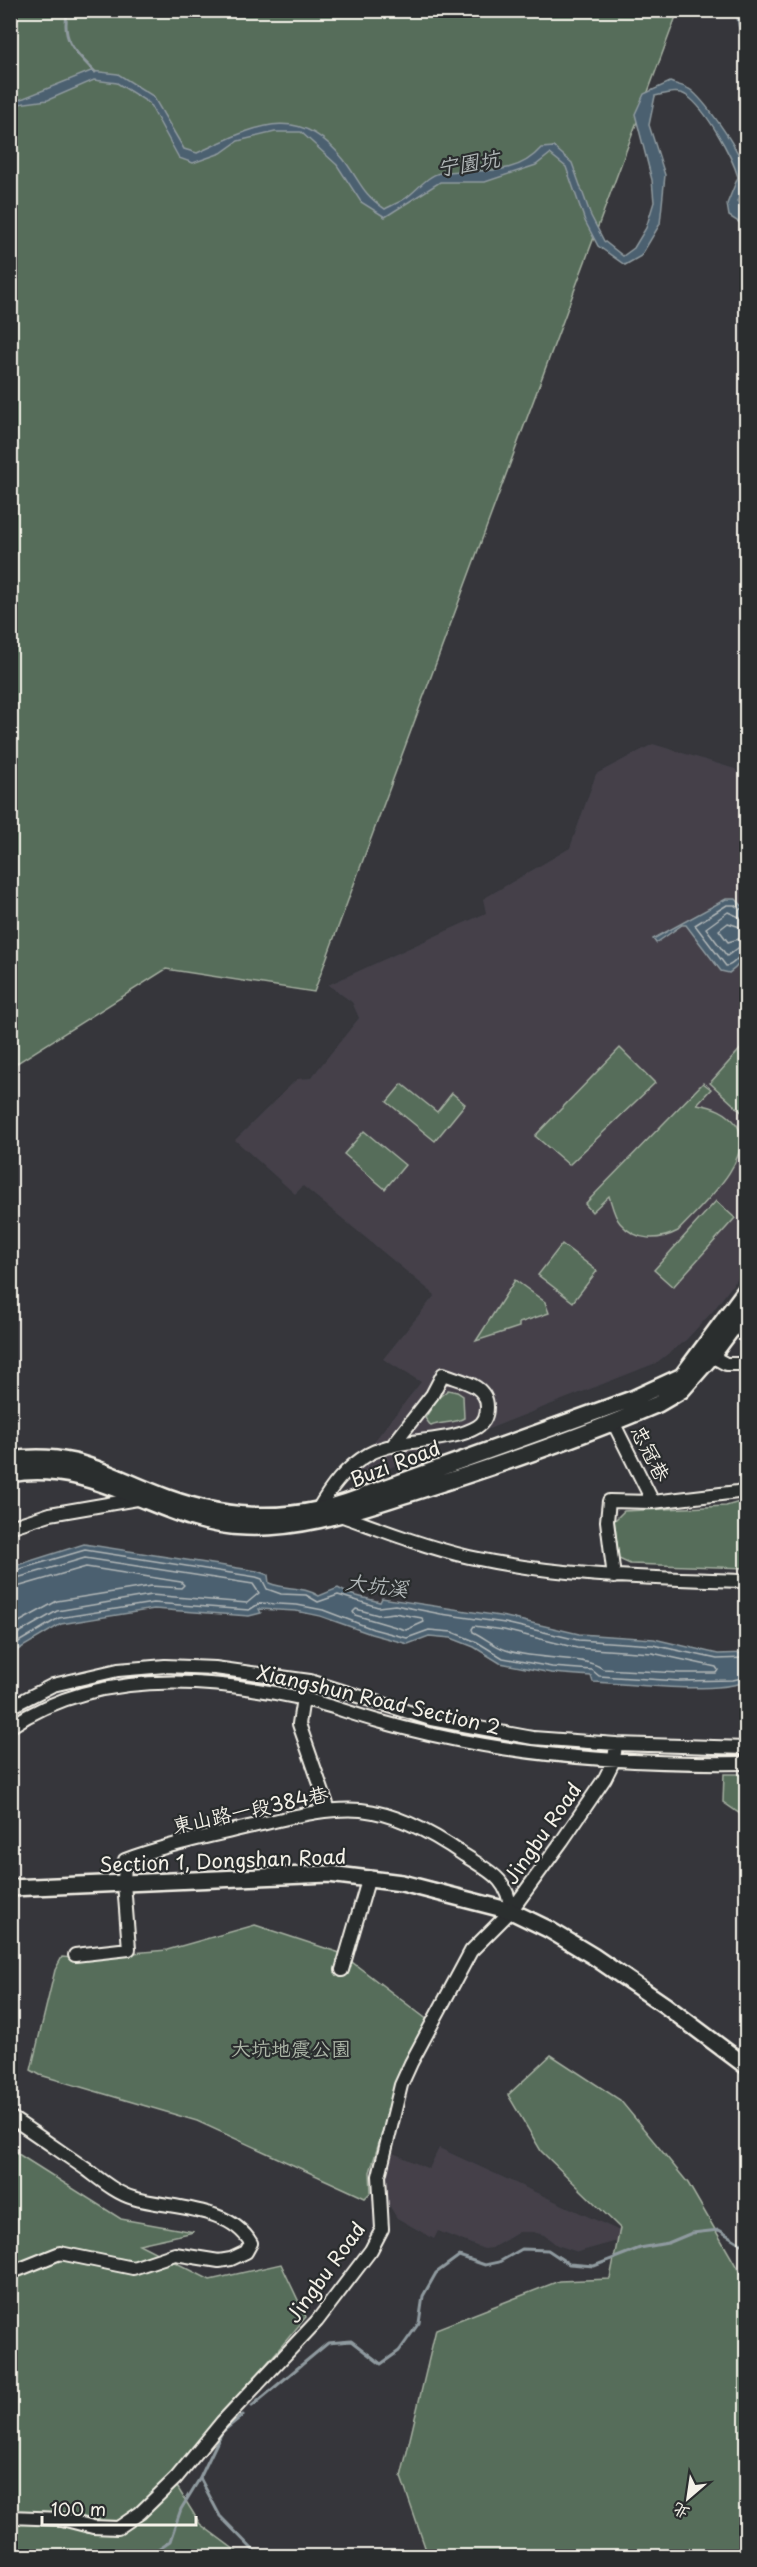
<svg xmlns="http://www.w3.org/2000/svg" width="757" height="2567" viewBox="0 0 757 2567" font-family="'Playpen Sans','LXGW WenKai TC',sans-serif">
	<style>
		.built { fill: #44414a }
		.green { fill: #566d5a; stroke: #a5afa1; stroke-width: 1.5 }
		.water { fill: #4c606f; stroke: #8f9a9f; stroke-width: 1.5 }
		.lines { fill: none; stroke-linecap: round; stroke-linejoin: round }
		.shore { stroke: #b1b7b8; stroke-width: 1.5 }
		.stream { stroke: #8f9a9f; stroke-width: 3 }
		.minor-casing { stroke: #f4f1e8; stroke-width: 16 }
		.major-casing { stroke: #f4f1e8; stroke-width: 20 }
		.minor { stroke: #2a2d2e; stroke-width: 12 }
		.major { stroke: #2a2d2e; stroke-width: 15 }
		.labels { text-anchor: middle; dominant-baseline: central; stroke-width: 4.5; stroke-linejoin: round; paint-order: stroke }
		.street-label { font-size: 20px; fill: #f4f1e8; stroke: #2a2d2e }
		.park-label { font-size: 20px; fill: #adb6a8; stroke: #2a2d2e }
		.water-label { font-size: 21px; font-style: italic; fill: #b1b7b8; stroke: #2a2d2e }
	</style>
	<rect width="100%" height="100%" fill="#36363b"/>
	<filter id="ink" filterUnits="userSpaceOnUse"><feTurbulence type="fractalNoise" baseFrequency=".0167" numOctaves="2"/><feDisplacementMap in="SourceGraphic" scale="12" xChannelSelector="R" yChannelSelector="G"/><feConvolveMatrix kernelMatrix="1 2 1 2 8 2 1 2 1" color-interpolation-filters="sRGB"/></filter>
	<g filter="url(#ink)">
		<path class="built" d="M653,744L735,769L746,783V1267L713,1311L686,1340L656,1363L377,1473L342,1482L421,1382L383,1359L435,1295L303,1186L295,1194L235,1140L297,1079L311,1078L359,1018L352,1002L328,985L486,913L483,899L570,848L596,774Z
			M439,2148L624,2233L621,2240L578,2252L557,2245L544,2235L533,2232H519L492,2248L484,2249L438,2231L434,2239L397,2218L387,2202L384,2178L393,2153L429,2169Z"/>
		<path class="green" d="M11,11H678L314,992L166,969L11,1067Z
			M744,1045L746,1048V1116L710,1083Z
			M620,1048L655,1083L569,1165L535,1136Z
			M703,1083L711,1089L697,1104C714,1107 726,1111 737,1125C757,1158 699,1208 678,1231C659,1241 636,1242 620,1223C614,1216 612,1205 609,1196L592,1212L585,1204Z
			M402,1084L437,1112L452,1093L465,1104L435,1141L387,1102Z
			M364,1131L405,1165L385,1189L344,1154Z
			M716,1201L735,1218L673,1287L654,1270Z
			M562,1244L597,1271L573,1302L538,1275Z
			M515,1280L545,1302L549,1313L519,1323V1327L476,1341Z
			M448,1390L457,1392L463,1396L464,1418C454,1424 442,1421 431,1426L425,1418L437,1399Z
			M746,1500V1568L630,1564L619,1559L614,1521L624,1511L726,1506Z
			M724,1774H746V1818L723,1802Z
			M255,1925L340,1953L429,2021L398,2081L370,2172L371,2192L365,2198L197,2121L40,2075L31,2070L55,1970L62,1957L74,1958L167,1950Z
			M551,2055L620,2100L688,2183L746,2283V2556H428L401,2477L436,2329L559,2281L610,2279L620,2228L541,2151L508,2095Z
			M15,2152L121,2219L194,2232L139,2244L210,2280L281,2264L306,2317L171,2477L200,2524L243,2556H11L10,2158Z"/>
		<path class="water" d="M736,11H743L746,23V48L741,41Z
			M91,71L118,74L153,96L184,149L197,153C253,128 297,100 344,160C360,181 362,194 385,209C392,205 400,202 406,198C416,191 428,175 440,173C476,167 513,180 541,148L554,147L572,163L591,216L604,241L623,256L634,248L646,228L654,202L652,180L635,114L644,94L670,82C677,85 686,86 692,91C707,104 745,156 746,176C747,186 741,193 737,201L745,212L746,211V221L740,223L729,216L727,204L738,177C732,156 706,109 687,96C678,89 665,94 655,96L649,125L665,175L660,224L641,256L625,265L598,246L585,221L566,167L550,154L536,165L485,182H440L385,217L361,202L337,165L301,132H275L238,141L221,153L193,163L179,158L149,103L117,83L94,80L48,100L11,105V99L19,100Z
			M726,899H736L746,910C746,935 752,958 729,973L721,971L686,925H682L656,943L653,939Z
			M84,1544L257,1571L268,1575L269,1583C286,1590 303,1586 319,1596L338,1588L349,1594L380,1602L382,1598L506,1617L579,1634L654,1639L718,1654L746,1653V1682C709,1694 634,1684 593,1682L591,1676L551,1673L500,1663L474,1647L451,1638L429,1636L408,1644L371,1634L320,1616L296,1611L259,1609L261,1613L249,1616L154,1609L61,1624L11,1654V1567Z"/>
		<g class="lines">
			<path class="shore" d="M746,912L734,905H727L695,925L726,966C735,966 737,954 746,953
				M746,920L728,912L706,928L727,956L738,948L746,946
				M746,929L728,923L719,930L728,942L746,937
				M10,1572L85,1550L256,1577L262,1579L267,1589L281,1594L306,1595L318,1602L338,1595L378,1607L395,1605L441,1614L505,1623L578,1640L653,1645L717,1659L746,1658
				M10,1580L85,1558L253,1584L259,1593L247,1603L151,1595L57,1611L10,1638
				M10,1589L86,1567L181,1582L184,1585L181,1588L151,1586L57,1601L10,1627
				M356,1609L378,1615L394,1613L422,1618L424,1622L406,1630L355,1615L353,1612Z
				M474,1626L504,1630L577,1648L652,1653L716,1667L718,1670L716,1673H680L603,1669C585,1655 531,1660 506,1650C494,1646 484,1637 473,1632L472,1629Z
				M10,1647L59,1618L153,1603L249,1610L260,1603L297,1605L323,1610L373,1629L407,1638L429,1630L452,1632L477,1642L503,1658L552,1667L592,1670L599,1676L680,1681L733,1680L746,1677"/>
			<path class="stream" d="M68,10C60,40 76,53 95,72
				M252,2406L328,2343L351,2341L381,2364L399,2351L419,2323L423,2296L436,2273L459,2256L485,2265L499,2262L522,2249L548,2250L569,2264L594,2266L640,2248L668,2243L692,2233L719,2230L746,2247
				M200,2478L220,2516L259,2556
				M29,2556H37
				M45,2556H81
				M141,2556L155,2551L170,2541L181,2509L200,2478L222,2432L243,2415"/>
			<defs>
				<path id="minor" d="M704,1352L726,1364H746
					M613,1422L653,1502
					M342,1510L343,1516C384,1531 426,1547 469,1557C560,1577 654,1578 746,1581
					M317,1511C331,1487 345,1468 369,1454C400,1437 448,1444 477,1427C484,1423 487,1415 487,1407C487,1384 460,1381 443,1374L432,1395L392,1446
					M10,1527L50,1514L137,1499
					M614,1577L607,1521L609,1501L653,1502L746,1491
					M303,1698L299,1724L329,1810
					M10,1707L53,1685L118,1670L165,1666L215,1668L310,1681L431,1719L533,1738L616,1744L746,1748
					M10,1727C94,1670 206,1677 300,1698C327,1704 352,1714 378,1721C413,1731 449,1739 484,1745C571,1760 659,1764 746,1763
					M75,1955L129,1949L124,1883L125,1860C165,1845 207,1837 248,1827C285,1819 323,1807 361,1810C399,1814 434,1834 464,1855C490,1872 508,1878 511,1911
					M342,1970L369,1877
					M10,2117C36,2134 61,2152 86,2169C101,2180 116,2193 133,2198C170,2209 229,2205 251,2243L246,2252L231,2259L219,2261L175,2254L133,2268L60,2253L10,2273
					M10,2517L62,2519L93,2527L118,2528L140,2513L176,2478L222,2422L317,2321L371,2250L382,2229L379,2176L401,2085L411,2063L471,1951L511,1911L562,1841L605,1778L614,1760L616,1744"/>
				<path id="major" d="M10,1460C78,1450 109,1477 168,1498C237,1523 305,1522 373,1492L632,1399L682,1376L746,1290
					M10,1474C99,1458 160,1525 246,1527C307,1529 358,1509 414,1492C497,1466 578,1438 658,1404L682,1390L711,1357L746,1310
					M10,1888L329,1874L402,1883L511,1911L548,1929L593,1956L666,2006L746,2066"/>
			</defs>
			<use href="#minor" class="minor-casing"/>
			<use href="#major" class="major-casing"/>
			<use href="#minor" class="minor"/>
			<use href="#major" class="major"/>
		</g>
	</g>
	<g class="labels">
		<g class="street-label">
			<text transform="translate(651 1453) rotate(63)">忠冠巷</text>
			<text transform="translate(395 1463) rotate(-21)">Buzi Road</text>
			<text transform="translate(379 1699) rotate(13)">Xiangshun Road Section 2</text>
			<text transform="translate(250 1809) rotate(-12)">東山路一段384巷</text>
			<text transform="translate(542 1833) rotate(-55)">Jingbu Road</text>
			<text transform="translate(223 1860) rotate(-2)">Section 1, Dongshan Road</text>
			<text transform="translate(325 2272) rotate(-54)">Jingbu Road</text>
		</g>
		<g class="park-label">
			<text x="291" y="2048">大坑地震公園</text>
		</g>
		<g class="water-label">
			<text transform="translate(468 162) rotate(-9)">宁園坑</text>
			<text transform="translate(377 1584) rotate(7)">大坑溪</text>
		</g>
	</g>
	<rect width="757" height="2567" fill="none" stroke="#2a2d2e" stroke-width="36"/>
	<rect x="18" y="18" width="721" height="2531" fill="none" stroke="#f4f1e8" stroke-width="2" filter="url(#ink)"/>
	<g transform="translate(688 2498) rotate(209)" stroke="#2a2d2e" stroke-width="4.5" paint-order="stroke">
	<path d="M0-4.5L10 22L0 15L-10 22Z" fill="#f4f1e8"/>
	<text y="-9" font-size="16" font-weight="bold" text-anchor="middle" fill="#f4f1e8">北</text>
	</g>
	<path d="M42 2516v9h154v-9" fill="none" stroke="#f4f1e8" stroke-width="3"/>
	<text x="51" y="2516" font-size="18" fill="#f4f1e8" stroke="#2a2d2e" stroke-width="4.5" paint-order="stroke">100 m</text>
</svg>
